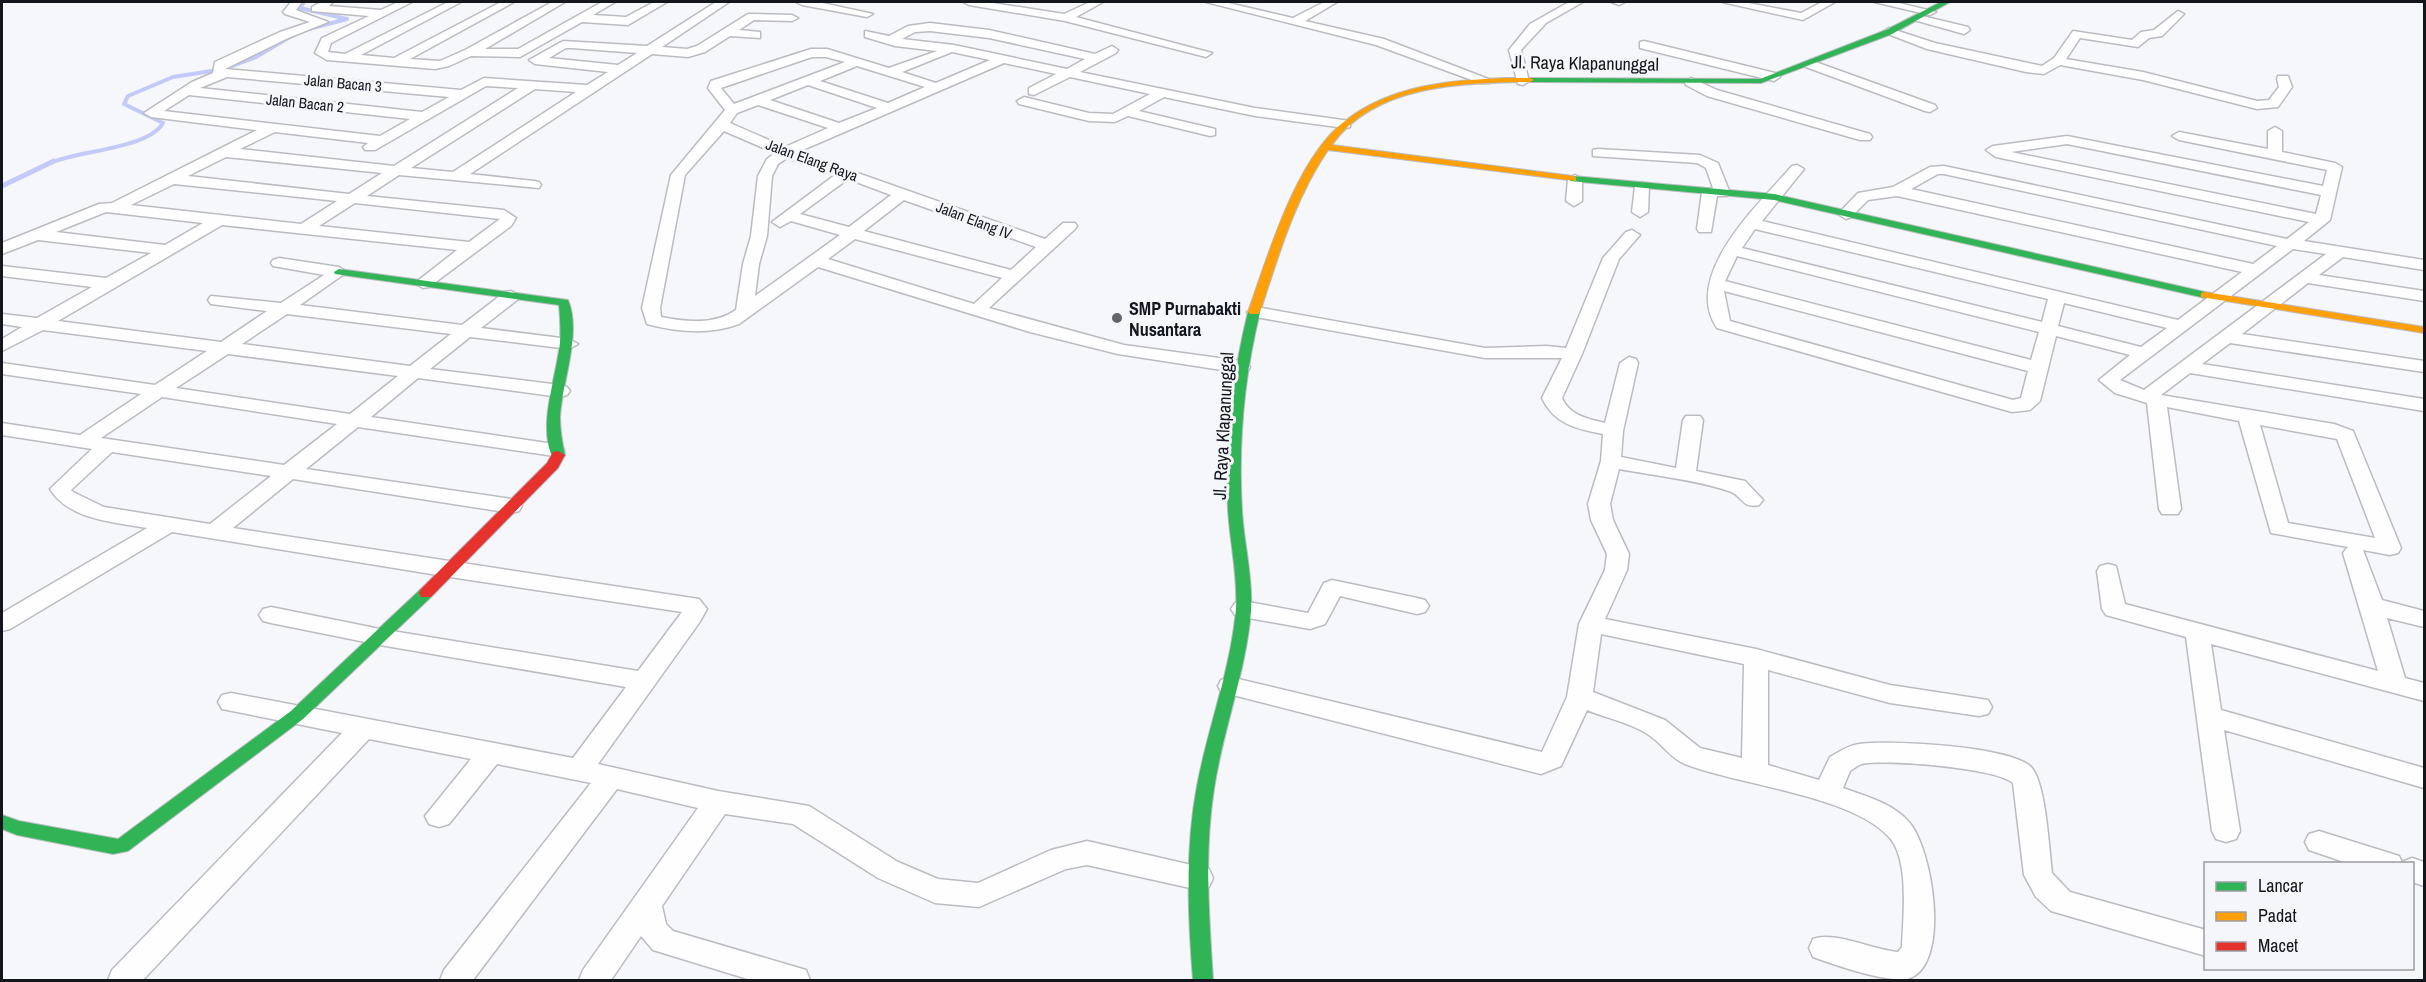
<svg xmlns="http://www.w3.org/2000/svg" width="2426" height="982" viewBox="0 0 2426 982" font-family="'Archivo Narrow',sans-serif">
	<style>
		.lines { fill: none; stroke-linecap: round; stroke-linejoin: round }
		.stream-far1 { stroke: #c3caf9; stroke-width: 4 }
		.stream { stroke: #c3caf9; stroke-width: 5 }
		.street-casing { stroke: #bbbcc2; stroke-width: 3 }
		.fast-casing { stroke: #bbbcc2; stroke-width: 2 }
		.slow-casing { stroke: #bbbcc2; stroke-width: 2 }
		.jam-casing { stroke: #bbbcc2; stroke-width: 2 }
		.street { fill: #fefefe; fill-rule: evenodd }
		.fast { fill: #30b455; fill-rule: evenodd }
		.slow { fill: #ff9f0a; fill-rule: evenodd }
		.jam { fill: #e5322d; fill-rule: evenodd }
		.poi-dot { fill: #63656b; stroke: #f5f6fb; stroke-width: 2 }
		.labels { text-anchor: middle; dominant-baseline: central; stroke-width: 6; stroke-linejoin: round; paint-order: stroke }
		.far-street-label { font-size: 15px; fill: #14161e; stroke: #f5f6fb }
		.street-label { font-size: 18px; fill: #14161e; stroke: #f5f6fb }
		.poi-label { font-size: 18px; font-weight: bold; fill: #14161e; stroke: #f5f6fb; text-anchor: start }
	</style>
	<rect width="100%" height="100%" fill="#f6f7fa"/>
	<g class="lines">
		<path class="stream-far1" d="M304,2L300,8L347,19L305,30
			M50,163C80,150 148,149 163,123L124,104L128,96L173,77L224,69L256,57L295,34"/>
		<path class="stream" d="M2,186L54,161"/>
		<defs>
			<path id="street" d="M291,2H302L296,10L328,22L288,38L225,69L461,90L484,78L587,85L608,72L535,64L529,60L563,41L647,46L716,2H729L662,47L687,49L697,46L748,14L792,15L798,18L792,21L754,20L739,30L760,32V38L730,36L705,52L688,57L652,54L470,174L534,181L539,182L541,185L539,188L399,175L367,196L504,210L516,218L511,226L429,287L423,288L415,283L457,250L222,225L58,321L221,342L267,311L211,304L208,300L211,296L281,303L324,275L273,266L271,263L273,260L279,258L339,267L347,272L300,305L462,325L505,292L511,291L520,296L517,300L481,328L569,339L578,344L569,349L470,337L430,369L560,385L567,387L570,391L567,395L560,397L418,378L371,417L554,444L561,446L564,450L561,454L554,456L358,427L306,469L511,499L519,501L522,506L519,511L511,513L293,479L233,528L699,599L707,609L699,623L598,764L718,791L809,806L898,862L938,879L978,883L1051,850L1087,841L1209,869L1213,878L1209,887L1199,890L1087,865L1066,869L979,907L935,903L878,878L793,824L725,814L662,906L666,924L673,931L806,970L810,980H751L653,950L641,936L611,980H579L583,970L698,808L617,789L473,980H440L444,970L591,783L497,764L449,824L439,827L429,824L425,816L471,759L369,739L143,980H108L112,970L342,733L222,709L218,702L222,695L231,693L573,758L626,687L380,645L271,623L263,621L259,615L263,609L271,607L380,629L638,671L682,612L450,577L172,532L10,629L2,631V613L147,528C114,522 69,520 50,489L92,449L2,435V423L80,435L141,394L2,374V363L155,385L207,351L43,330L2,351V339L22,327L2,324V314L37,318L92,287L2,276V266L106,278L151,253L38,240L2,254V243L99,204L112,203L257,130L151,117L144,113L192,82L213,73L215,62L280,32L310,22L285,14L283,12ZM566,48H572L637,53L618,65L549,58ZM227,77L449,97L422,112L200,88ZM486,86L518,88L394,166L240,149L275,132L368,143L363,147L365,150H375ZM535,89L576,92L453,172L411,168ZM189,95L410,119L380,136L164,111ZM226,157L382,173L349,194L188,176ZM174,184L337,201L301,224L131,205ZM355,203L500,219L469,242L319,226ZM106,212L203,223L165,245L56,232ZM287,314L451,334L410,366L242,344ZM228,354L398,376L350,414L176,388ZM162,397L337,424L284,465L101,438ZM112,452L271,476L210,524L104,507L73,492L71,490Z
				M321,2H333L329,6L381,10L398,2H412L331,43L328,52L345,54L448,2H461L361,55L394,58L501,2H514L410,59L440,61L465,50L552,2H565L485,49H518L602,2H615L593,15L626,17L654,2H667L628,25L582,22L520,57L471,56L449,66L435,69L327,60L315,53L322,38L369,16L312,11V7Z
				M796,2H818L873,14L867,17L802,5Z
				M963,2H986L1064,14L1090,2H1103L1076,17L1212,53L1206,57L1065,21L969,5Z
				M1206,2H1224L1293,18L1324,2H1337L1305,21L1384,39L1491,80L1490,83H1480L1376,45Z
				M1569,2H1583L1546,23L1521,50L1529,81L1523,85L1518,84L1509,50L1530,24Z
				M1611,2H1625L1619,5Z
				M1722,2H1743L1801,13L1822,2H1835L1803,20Z
				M1874,2H1895L1936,12L1930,15Z
				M2178,11L2184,14L2162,36L2149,38L2138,47L2080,38L2066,59L2143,72L2257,101L2269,100L2279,87L2277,79L2278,76H2288L2292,87L2278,107L2257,109L2143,80L2060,65L2044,74L2026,72L1927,49L1883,32L1889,28L1935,43L2042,66L2054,58L2073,31L2132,40L2141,32L2154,30Z
				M1918,15L1968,27L1970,30L1964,34L1914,20L1912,18Z
				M930,23L989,30L1095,54L1112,46L1118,50L1116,53L1080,72L1255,108L1350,121V127L1345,128L1255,116L1164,97L1139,111L1215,129V135L1210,136L1128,116L1115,122L1089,121L1019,104L1017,101L1024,97L1089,113L1113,114L1150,94L1070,77L1034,95L1029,94V88L1056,74L1004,63L798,152L1045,239L1063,223H1075L1077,226L1075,229L989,308L1124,345L1241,361L1250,367L1248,371L1241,373L1118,354L1030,332L818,267L739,324C708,335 678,332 647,324L642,308L671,175L725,110L708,88L711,81L811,49H827L889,68L937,51L895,46L865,37V31L889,36L908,26ZM930,31L989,38L1085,59L1067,69L954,45L902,39L915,32ZM952,52L990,60L936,83L902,72ZM812,57H826L845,62L734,104L721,88ZM857,66L925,87L888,103L820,81ZM808,85L877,108L839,123L770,100ZM758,105L828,128L785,147L730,123L737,113ZM724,131L775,153L767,159L758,176L751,236L743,264L736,310C714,325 687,322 661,317L660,308L685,175ZM787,158L835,175L772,222L780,227L791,221L840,235L755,296L759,264L767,236L772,176L778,164ZM848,179L891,195L849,227L800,214ZM904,200L1036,247L1011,270L864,231ZM855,239L1002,278L974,304L828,259Z
				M1644,41L1779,74L1780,77L1774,81L1640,48V42Z
				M1810,60L1935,105L1937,108L1930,112L1925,111L1806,67L1804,64Z
				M1691,78L1717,90L1870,134L1872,137L1870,140H1860L1707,96L1686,85L1685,82Z
				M2275,127L2282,131V152L2335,163L2342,167L2330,220L2304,241L2424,260V270L2343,257L2319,275L2424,291V301L2308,283L2242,334L2424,361V372L2230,343L2202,364L2424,399V411L2190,373L2161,395L2334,424L2353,431L2401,548L2398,553L2390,555L2363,550L2382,600L2424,611V627L2387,618L2405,678L2424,683V701L2211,644L2221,710L2424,768V788L2224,730L2240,831L2236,839L2226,842L2216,839L2212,831L2186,637L2106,615L2102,609L2097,571L2100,566L2108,564L2116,566L2125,604L2378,671L2343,553L2348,547L2271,533L2239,421L2167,407L2181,509L2178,514H2162L2159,509L2147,403L2115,393L2099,380L2130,355L2056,336L2040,401L2030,410L2012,412L1717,328C1681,275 1760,203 1792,166L1797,165L1804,169L1762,221L2178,320L2242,272L1897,196L1868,200L1851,217L1846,219L1838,214L1858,193L1893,187L1930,167L1944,166L2287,239L2309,222L1996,157L1986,150L1993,146L2067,136L2323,186L2327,170L2179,140L2172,136L2179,132L2268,149V131ZM2067,144L2321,195L2316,214L2011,152ZM1938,174H1944L2277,246L2253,264L1911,189ZM1755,229L2048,299L2042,322L1742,248ZM2293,249L2326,254L2144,390L2120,380ZM1737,256L2039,332L2031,360L1725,281ZM1724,291L2028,371L2021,398L2013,400L1730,321ZM2064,303L2167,328L2141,347L2058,326ZM2260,425L2337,439L2375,538L2288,523Z
				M1598,149L1700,155L1718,163L1730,193L1727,196H1717L1711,232H1699L1697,229L1702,192L1705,189L1713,188L1706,168L1697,163L1593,156V150Z
				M1575,175L1582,179V201L1574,206L1566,201L1568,179Z
				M1642,182L1649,186L1648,212L1640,217L1632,212L1635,186Z
				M1632,230L1640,235L1619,259L1582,354L1562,398C1569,415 1588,419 1605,423L1620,363L1629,357L1636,359L1638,363L1623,431L1621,457L1676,468L1683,420L1686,416H1700L1703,420L1696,471L1745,481L1763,500L1759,505C1742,509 1742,495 1729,491C1697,480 1652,475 1619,469L1610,504L1613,520L1629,554L1627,570L1605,619L1756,649L1890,685L1988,700L1992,707L1988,714L1979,716L1890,703L1768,670V765L1819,780L1830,757C1839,752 1849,745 1859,744C1891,740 2006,746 2030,766C2046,780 2049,850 2052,873L2070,892L2206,930V956L2051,911L2036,897L2024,875L2013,783C1996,768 1886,759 1862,764C1858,765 1853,769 1850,771L1843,788C1865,796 1892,803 1908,821C1933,847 1952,968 1907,979C1885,982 1835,965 1813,957L1809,948L1813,939C1835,931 1873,950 1898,952L1902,947C1903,917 1910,860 1889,837C1851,795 1738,785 1685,764C1670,758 1660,741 1646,733C1628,722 1606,718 1587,710L1561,766L1541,774L1221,692L1218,686L1221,680L1230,677L1542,752L1567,697L1579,624L1605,570L1607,554L1591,520L1588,504L1601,461L1603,434C1577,429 1554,424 1542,398L1562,358H1485L1256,317L1247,312L1256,307L1485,348L1547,346L1566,348L1603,258L1626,232ZM1601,634L1744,664L1742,758L1700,748L1665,720L1593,692Z
				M1332,580L1417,598L1425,600L1429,606L1425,612L1417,614L1340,596L1325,624L1310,629L1243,617L1235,615L1231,609L1235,603L1243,601L1308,613L1324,583Z
				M2319,831L2399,856L2402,862L2412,858L2424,862V886L2412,882V864H2350L2309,850L2305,842L2309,834Z"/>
			<path id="fast" d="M1941,2H1950L1892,34L1761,83L1530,82L1526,80L1530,78L1760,79L1886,30Z
				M1573,176L1774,194L2205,292L2210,295L2205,298L1774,200L1570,181V177Z
				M339,269L568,300C582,333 562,382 560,417C560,430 562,442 565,455L563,458H553C537,426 557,376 560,342C561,329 560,317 559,305L335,274L334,272Z
				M1254,309L1260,312C1244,377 1238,444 1242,511C1244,544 1253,577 1251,611C1246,672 1223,729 1214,789C1204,852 1209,917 1213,980H1193C1188,917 1185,849 1197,786C1208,727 1231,669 1236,609C1238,576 1230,543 1228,510C1225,443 1232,377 1248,312Z
				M426,588L431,589L433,593L431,597L303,719L128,851L113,854L17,835L2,829V815L19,821L118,839L291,711L421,589Z"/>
			<path id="slow" d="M1506,78H1530L1534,80L1530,82C1463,83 1375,84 1332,145L1573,176L1576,177V181L1328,150C1295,198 1278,257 1260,312L1258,314H1250L1248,312C1268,256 1296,158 1345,121C1391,85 1450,80 1506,78Z
				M2205,292L2424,327V333L2201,297V293Z"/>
			<path id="jam" d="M558,451L565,455L558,468L431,597H421L419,593L421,589L547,463L553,452Z"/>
		</defs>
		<use href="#street" class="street-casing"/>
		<use href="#fast" class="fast-casing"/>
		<use href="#slow" class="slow-casing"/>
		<use href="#jam" class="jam-casing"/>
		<use href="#street" class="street"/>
		<use href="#fast" class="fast"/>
		<use href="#slow" class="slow"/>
		<use href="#jam" class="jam"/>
	</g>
	<circle class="poi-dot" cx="1117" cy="318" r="6"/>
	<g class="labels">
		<g class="far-street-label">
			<text transform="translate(343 83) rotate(5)">Jalan Bacan 3</text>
			<text transform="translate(305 103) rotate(6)">Jalan Bacan 2</text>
			<text transform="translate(812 160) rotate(20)">Jalan Elang Raya</text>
			<text transform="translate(974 220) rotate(21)">Jalan Elang IV</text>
		</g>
		<g class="street-label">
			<text transform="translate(1585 63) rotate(1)">Jl. Raya Klapanunggal</text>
			<text transform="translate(1223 426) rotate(-87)">Jl. Raya Klapanunggal</text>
		</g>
		<g class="poi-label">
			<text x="1129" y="308">SMP Purnabakti<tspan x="1129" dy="21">Nusantara</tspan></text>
		</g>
	</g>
	<rect width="2426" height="982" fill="none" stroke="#14161e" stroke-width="6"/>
	<rect x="2204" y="862" width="210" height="108" fill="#f5f6fb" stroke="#9b9ca3" stroke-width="1.5"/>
	<rect x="2216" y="882" width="30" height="9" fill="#30b455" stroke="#9b9ca3" stroke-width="1.5"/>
	<text x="2258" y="892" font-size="18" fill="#14161e">Lancar</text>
	<rect x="2216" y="912" width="30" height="9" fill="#ff9f0a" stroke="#9b9ca3" stroke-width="1.5"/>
	<text x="2258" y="922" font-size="18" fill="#14161e">Padat</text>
	<rect x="2216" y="942" width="30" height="9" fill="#e5322d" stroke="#9b9ca3" stroke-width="1.5"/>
	<text x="2258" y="952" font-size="18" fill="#14161e">Macet</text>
</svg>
